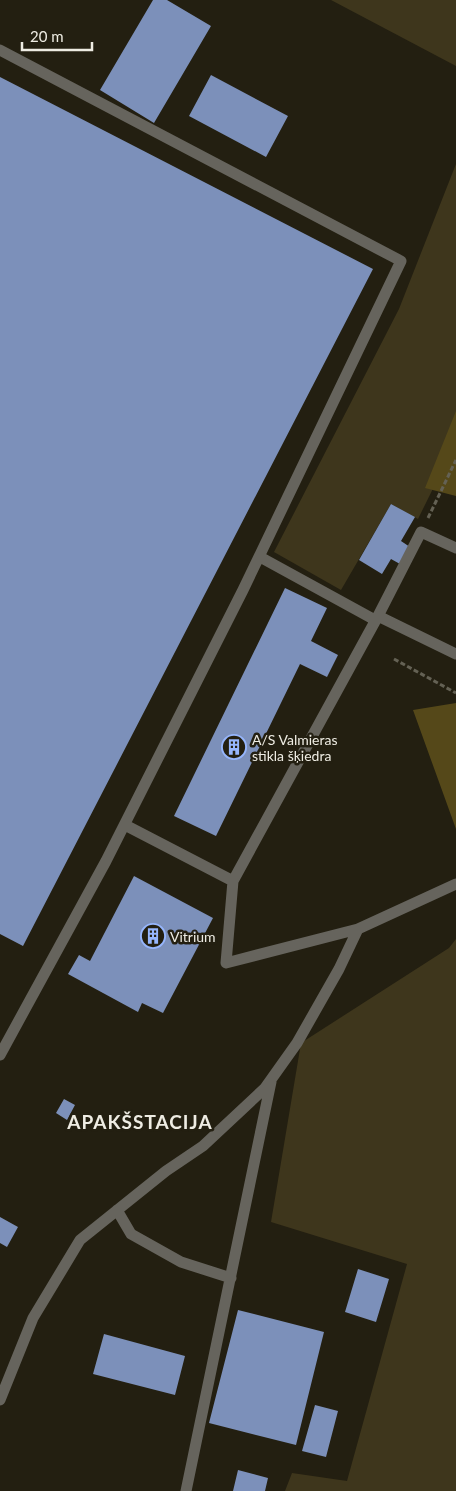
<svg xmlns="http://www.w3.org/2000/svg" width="456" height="1491" viewBox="0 0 456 1491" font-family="Lato,sans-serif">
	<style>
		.green { fill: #3e361c }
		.forest { fill: #554819 }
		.building { fill: #7c90ba }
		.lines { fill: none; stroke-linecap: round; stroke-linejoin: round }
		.path { stroke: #646154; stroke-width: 3; stroke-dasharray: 5 2.5; stroke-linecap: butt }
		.lane { stroke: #66645d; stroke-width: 11 }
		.labels { text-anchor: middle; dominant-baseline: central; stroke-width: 5; stroke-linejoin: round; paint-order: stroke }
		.poi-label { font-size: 14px; fill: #eeece3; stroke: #231f11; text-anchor: start }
		.district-label { font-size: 19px; font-weight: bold; letter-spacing: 1px; fill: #eeece3; stroke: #231f11 }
	</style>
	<rect width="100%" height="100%" fill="#231f11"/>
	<path class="green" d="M331,0H456V66Z
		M456,164V442L418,519L391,504L341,590L274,552L399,309Z
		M456,939V1491H285L292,1473L347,1481L407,1264L271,1222L301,1043L449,948Z"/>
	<path class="forest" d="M456,411V496L425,488Z
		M456,703V829L413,710Z"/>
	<path class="building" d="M153,0H167L211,26L154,123L100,90Z
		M211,75L288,116L266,157L189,116Z
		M0,77L373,269L23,946L0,934Z
		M391,504L415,517L401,541L410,547L400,564L391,559L382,574L359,560Z
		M285,588L327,608L311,641L338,655L327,677L300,664L216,836L174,816Z
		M134,876L213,918L163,1013L142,1003L138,1012L68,974L79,955L90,961Z
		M64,1099L75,1105L67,1120L56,1113Z
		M0,1217L18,1227L7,1247L0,1243Z
		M358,1269L389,1279L376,1322L345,1312Z
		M238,1310L324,1332L296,1445L209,1423Z
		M104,1334L185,1356L175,1395L93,1374Z
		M315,1405L338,1411L326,1457L302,1451Z
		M238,1470L268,1478L265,1491H233Z"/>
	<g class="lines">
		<path class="path" d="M428,518L456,460
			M394,659L456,693"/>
		<path class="lane" d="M0,50L401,261L243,590L106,861L0,1055
			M456,548L421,532L378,616L233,881L226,963L358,929L456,884
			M260,557L375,620
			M378,616L456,654
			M125,825L233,881
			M117,1210L131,1234L181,1262L231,1278
			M0,1400L33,1318L80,1240L166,1171L203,1146L265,1088L297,1043L339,969L358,929
			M186,1491L271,1082"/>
	</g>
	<defs>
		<symbol id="building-ring" viewBox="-11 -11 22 22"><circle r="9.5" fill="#231f11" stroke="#96b6fd" stroke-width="1.5"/><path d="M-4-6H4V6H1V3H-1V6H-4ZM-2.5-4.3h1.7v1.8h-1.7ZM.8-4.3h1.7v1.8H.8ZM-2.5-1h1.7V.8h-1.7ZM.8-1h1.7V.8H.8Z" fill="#96b6fd"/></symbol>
	</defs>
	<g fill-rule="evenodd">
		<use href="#building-ring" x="220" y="733" width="28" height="28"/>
		<use href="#building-ring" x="139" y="922" width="28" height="28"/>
	</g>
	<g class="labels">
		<g class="poi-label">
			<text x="252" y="739">A/S Valmieras<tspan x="252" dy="16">stikla šķiedra</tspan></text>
			<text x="170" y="936">Vitrium</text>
		</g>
		<g class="district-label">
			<text x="140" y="1121">APAKŠSTACIJA</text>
		</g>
	</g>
	<path d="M22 42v8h70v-8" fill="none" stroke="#eeece3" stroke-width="2.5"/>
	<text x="30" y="42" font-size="15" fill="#eeece3" stroke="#231f11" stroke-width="4" paint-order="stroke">20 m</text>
</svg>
